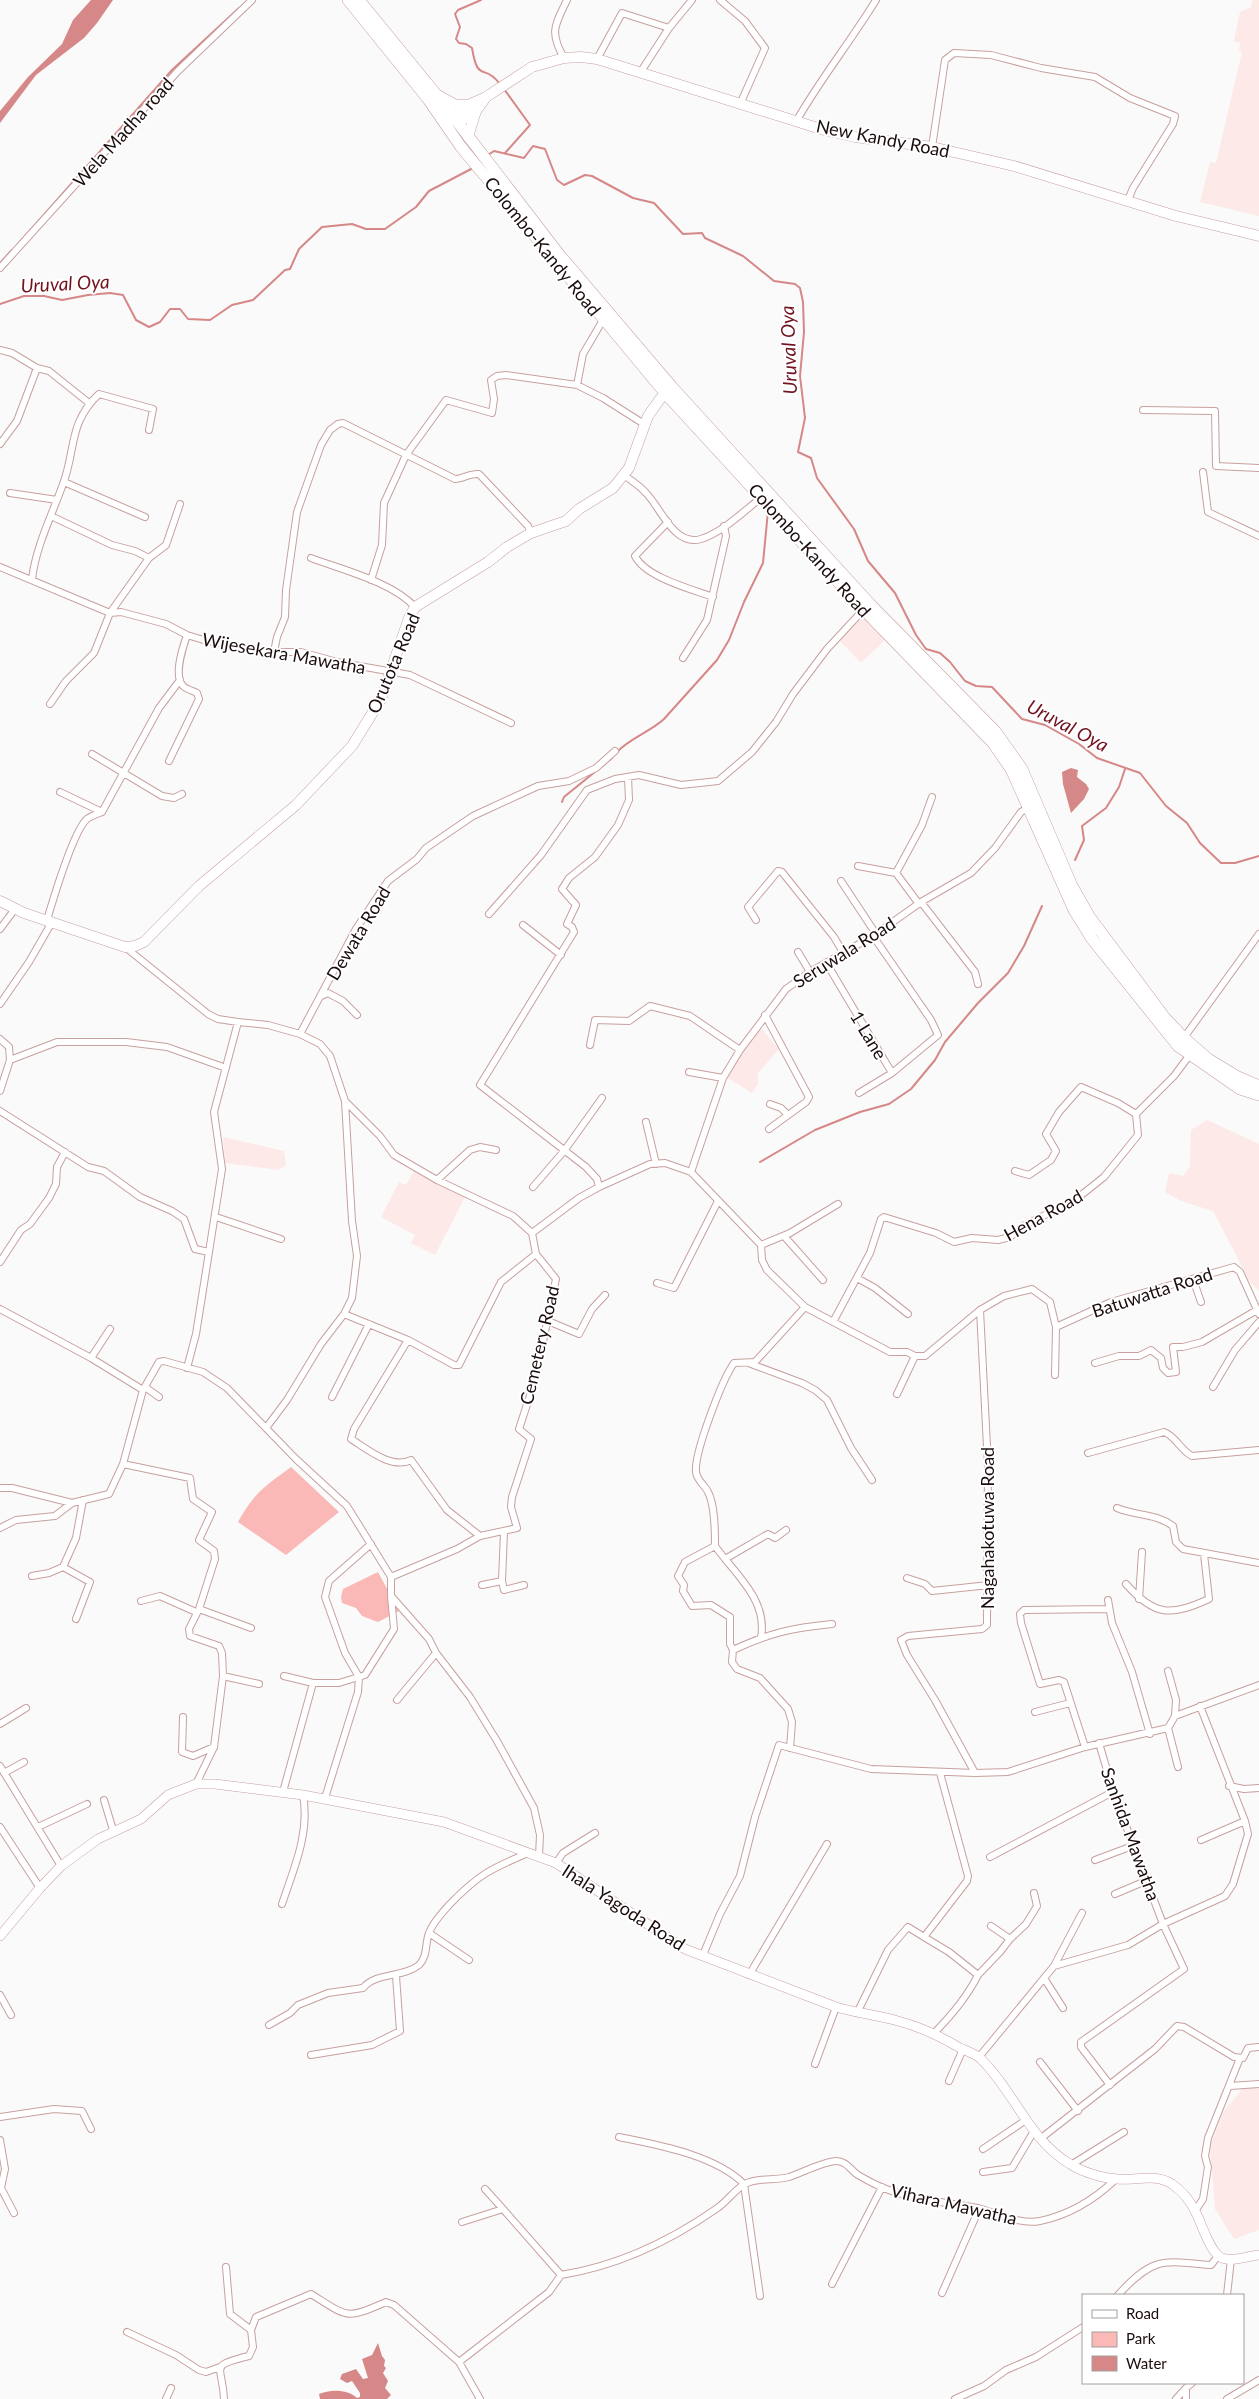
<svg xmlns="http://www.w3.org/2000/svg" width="1259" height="2399" viewBox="0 0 1259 2399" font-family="Lato,sans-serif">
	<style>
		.built { fill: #fde9e8 }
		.green { fill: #fab8b7 }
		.water { fill: #d68787 }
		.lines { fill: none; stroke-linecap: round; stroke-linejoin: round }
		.stream { stroke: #d68787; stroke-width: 2 }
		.street-casing { stroke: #c7a09f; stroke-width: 8 }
		.secondary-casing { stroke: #c7a09f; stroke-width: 10 }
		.primary-casing { stroke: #c7a09f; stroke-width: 11 }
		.highway-casing { stroke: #c7a09f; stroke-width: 12 }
		.street { stroke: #fff; stroke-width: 6 }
		.secondary { stroke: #fff; stroke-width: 9 }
		.primary { stroke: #fff; stroke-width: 10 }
		.highway { stroke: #fff; stroke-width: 11 }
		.labels { text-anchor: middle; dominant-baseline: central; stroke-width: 4; stroke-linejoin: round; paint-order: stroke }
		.street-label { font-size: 18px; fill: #1b0d0d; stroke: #fff }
		.water-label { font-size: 19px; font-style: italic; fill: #71121f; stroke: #fff }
	</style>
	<rect width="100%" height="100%" fill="#fafafa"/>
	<path class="built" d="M1252,0H1259V216L1200,202L1210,162L1216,163L1242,52L1239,51L1240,43L1234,41L1240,12L1251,7Z
		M864,616L886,639L861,663L839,640Z
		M759,1026L779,1049L758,1073V1084L752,1093L726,1077Z
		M1207,1120L1259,1144V1291L1250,1282L1213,1211L1181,1201L1165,1192L1169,1173L1183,1176L1190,1166L1191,1130Z
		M223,1137L284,1151L286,1165L279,1170L225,1163Z
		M414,1171L465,1197L435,1255L411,1243L415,1235L381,1217L399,1182L406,1185Z
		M1259,2086V2230L1234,2239L1215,2209L1210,2146L1224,2111L1244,2087Z"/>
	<path class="green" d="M291,1467L339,1512L286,1555L238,1522C254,1493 265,1486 291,1467Z
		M378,1572L399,1611L378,1622L362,1616L356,1608L342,1603L341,1597L343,1589Z"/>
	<path class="water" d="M91,0H113L97,23L84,38L36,75L0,123V111L28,77L62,44L73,20Z
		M1071,768L1078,770L1077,777L1086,784L1089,789L1084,799L1071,813L1063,784L1062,772Z
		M378,2343L382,2356L385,2360L384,2366L386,2368L383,2373L388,2381L385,2388L391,2395L387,2399H320L319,2394C330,2389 348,2389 357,2398L360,2397V2393L352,2381L347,2383L340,2379L342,2374L356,2369L363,2379L368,2378L362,2359L372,2355Z"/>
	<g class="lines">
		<path class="stream" d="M481,0L458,10L455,14L460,27L456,39L459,43L466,44L472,48C478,84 484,63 499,83
			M504,89L530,125L505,153
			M488,155L494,151L524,158L533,146L545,149L557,180L564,185L585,175L592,176L633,198L654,203L683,234L702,233L705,238L743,256L774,281L795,284L800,288L803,302L804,332L800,376L805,418L798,452L811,458L817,478L854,529L868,561L895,593L916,635L926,649L940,653L950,662L965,681L976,686L992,687L1022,719L1045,725L1079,744L1097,758L1140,773L1166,806L1187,823L1200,843L1221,863H1235L1259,856
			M19,243L172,70L239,8
			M0,263L12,250
			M0,304L24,296H44L62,300L88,295L110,293L123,295L136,320L149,327L160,322L170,309H180L188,319L210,320L232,305L253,300L285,270L290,269L299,249L322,227L352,224L366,229H385L416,207L429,191L473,168
			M617,752C630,738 650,732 664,719L717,660L729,640L744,602L763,563L768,511
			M562,802L564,797L612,758
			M1075,860L1084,840L1082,826L1106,808L1119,787L1125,769
			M760,1162L815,1130L860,1112L889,1104L911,1089L935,1060L945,1042L978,1003L1008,973L1024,946L1042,906"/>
		<defs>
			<path id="street" d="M720,0L745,21L765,48L741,102
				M564,58C549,32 555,25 567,0
				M597,59L622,13L669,28
				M640,73L669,28L692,0
				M797,120C821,78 851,41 876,0
				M932,147L945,60L954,53L991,55L1041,68L1095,77L1130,98L1175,116L1173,124L1133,188L1128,200
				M0,268L178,71L252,0
				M0,350L12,353L37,368L49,371L89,403
				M577,385L583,354L603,320
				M1143,410L1215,411L1216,466L1259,468
				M0,444L17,421L37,368
				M1203,472L1208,512L1259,536
				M625,476C632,481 640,486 646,493C661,508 674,547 701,539C723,532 744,511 762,497
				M64,482L145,517
				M10,493L57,500
				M51,516L112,545L135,551L149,558
				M668,522L635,556C645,577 691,589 713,597
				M311,558C343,570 392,582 415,607
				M0,567L110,613L121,612L166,624L187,635L207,641L274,652H301L337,662L410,675L511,723
				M32,579C36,546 52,515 63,484C76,450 68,423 99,394L153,409L149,430
				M371,580L382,545L384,503L406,455L446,400L492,413L494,399L491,380L497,376L506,375L577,385L603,398L644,424
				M274,652L277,637L285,617L286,590L297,512L321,445L330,430L338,424L343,423L455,479C463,479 470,473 479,474L528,526L531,533
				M683,658L707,620L726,536L724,526
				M50,704L66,681L94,653L110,613L149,558L166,545L180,504
				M92,754L162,796L174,798L182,794
				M169,761L199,699L197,693C193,691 186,689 183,686C173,675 183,647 187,635
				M60,792L102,812
				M858,866L896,873
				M841,881L876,934
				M921,902L975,972L978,984
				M919,904L896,873L922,825L932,797
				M489,914L541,855L587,790L615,779L639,775L681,785L718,781L752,752L776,722L793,694L827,649L865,608
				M47,920C53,900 73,831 87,819C91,816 97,814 102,812L159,708L180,680
				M756,920L748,907L778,871L782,872L834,937L844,954
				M523,925L561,955
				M0,929L15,909
				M873,936L931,1020L938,1035L892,1073
				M125,947L208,1014L218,1019L238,1022L268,1025L300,1034L320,1044L330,1056L345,1101L352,1221L357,1256L352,1298L344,1314L321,1344L287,1400L266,1428
				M798,952L810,972
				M827,964L892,1073L859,1093
				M321,996L328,993L343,1001L357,1015
				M0,1004L29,962L52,922
				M765,1015L809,1097L806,1102L769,1129
				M300,1034L356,929L388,881L417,859L426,848L473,816L538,786L569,781L596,768L615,751
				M0,1039L9,1047L10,1060L0,1091
				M1183,1039L1259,934
				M590,1045L595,1020L629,1021L650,1006L690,1016L740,1050
				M10,1060L57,1042H126L167,1047L226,1068
				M689,1072L723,1078
				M345,1101L380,1136L394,1155L437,1180L513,1216L532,1233
				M770,1104L781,1108L787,1114
				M0,1111L88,1167L104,1171L140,1197L172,1211L184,1219L195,1249L209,1252L196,1334L187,1368
				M646,1122L656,1164
				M1015,1171L1029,1175L1051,1160L1056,1151L1046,1134L1059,1112L1081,1087L1118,1103L1136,1114
				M691,1172L723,1078L740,1050L786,989L810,972L873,936L921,902L971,873L995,848L1021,812L1029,807
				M437,1180L470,1150L480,1147L496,1150
				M533,1187L564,1151L602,1098
				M599,1187L597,1179L586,1167L480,1085L574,932L572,927L567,924L576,905L562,889L569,878L595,857L618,825L629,800L628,777
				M216,1217L281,1239
				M532,1233L579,1198L599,1187L650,1164L665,1163L691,1172L761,1245L762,1260L767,1270L805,1307L890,1352H907L915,1356H925L980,1310L1004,1296L1032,1289L1050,1302L1056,1327L1111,1302L1234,1267L1240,1272L1259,1314
				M784,1236L823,1280
				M761,1245L790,1233L838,1204
				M209,1252L222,1169L214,1112L238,1022
				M0,1262L21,1230L30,1224L49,1198L56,1184L57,1167L65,1152
				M857,1278L875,1288L908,1314
				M1193,1279L1201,1302
				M657,1283L674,1288L718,1201
				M0,1309L91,1358L143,1390
				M344,1314L408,1340L454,1365H459L501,1282L536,1254
				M548,1321L579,1334L592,1309L605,1295
				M833,1322L870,1253L881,1219L884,1217L936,1233L954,1242L972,1238L998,1240L1010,1237L1023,1226L1075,1200L1104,1177L1138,1135L1136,1114L1174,1076L1189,1056
				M408,1340L354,1429L351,1439C367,1449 392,1470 411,1460L447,1510L480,1536
				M91,1358L110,1329
				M1095,1363L1119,1356H1139L1151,1350L1161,1358L1163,1368L1168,1373L1176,1372L1173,1347H1183L1202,1342L1257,1310
				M751,1364L802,1383L815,1390L827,1400L851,1448L872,1480
				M1055,1375L1056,1327
				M145,1387L159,1397
				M1213,1387L1235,1350L1259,1322
				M897,1394L915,1356
				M332,1397L369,1324
				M1088,1453L1164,1432C1176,1436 1180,1450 1192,1456L1259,1450
				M123,1464L190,1478L193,1499L212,1512L199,1540L214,1551L215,1559L199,1609L189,1629L190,1636L219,1646L222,1653L223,1676L259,1684
				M0,1488H12L72,1503
				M1117,1508C1136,1516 1155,1513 1173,1526L1176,1542L1183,1549L1259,1563
				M0,1528L16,1520L55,1516L72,1503L109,1494L123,1464L143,1390L159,1362L164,1361L203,1372L227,1388L296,1459L347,1506L391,1577V1596L429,1639L436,1653L470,1697L497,1741L534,1808L540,1835L539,1856
				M504,1532L502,1581L504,1590L524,1585
				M715,1546C715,1531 715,1505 708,1492C705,1485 697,1481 696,1472C694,1453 722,1380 734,1363L755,1362L805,1307
				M725,1559L768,1534L775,1538L786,1530
				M63,1567L90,1582L76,1619
				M32,1576L49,1573L63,1567L76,1538L83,1500
				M391,1577L457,1549L480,1536L517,1528L511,1507L512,1497L531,1439L519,1429L535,1380L556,1279L536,1254L532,1233
				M907,1578L925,1584L932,1591L989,1585
				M1126,1584C1155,1617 1171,1616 1209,1599L1204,1554
				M482,1585L502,1581
				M1139,1599L1142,1552
				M1108,1600L1112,1623L1132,1672L1150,1734
				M141,1601L160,1596L196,1612
				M199,1609L251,1628
				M733,1650L730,1644V1617L711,1605L692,1606L683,1591L684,1585L678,1576L685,1562L715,1546C735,1574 768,1600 761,1637
				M1168,1671L1176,1700L1175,1716
				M284,1676L313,1683H339L365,1675L394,1629L391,1596
				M397,1700L436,1653
				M1035,1712L1070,1703
				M183,1717L182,1752L193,1756L214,1747
				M0,1724L26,1708
				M1168,1728L1178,1767
				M1099,1743L1114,1794L1163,1924L1225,1896L1233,1884L1248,1834L1245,1821L1200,1706
				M1085,1747L1064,1682L1059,1680L1040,1684L1021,1623L1020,1614L1024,1610L1109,1609
				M790,1748L792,1722L788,1709L760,1678L737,1669L732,1662L733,1650C770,1633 791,1628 832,1624
				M0,1766L61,1866
				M4,1773L24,1762
				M975,1773L935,1700L907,1655L901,1640L908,1636L982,1629L987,1625L988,1466L980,1310
				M196,1784L214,1747L223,1676
				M1229,1786L1244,1789L1259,1788
				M283,1792L313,1683
				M325,1798L358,1692L359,1677L345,1653L325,1597L329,1581L371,1544
				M104,1800L113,1830
				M0,1827L40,1888
				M38,1827L87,1804
				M1201,1840L1245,1821
				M990,1857L1107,1795L1114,1794
				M1095,1860L1135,1845
				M556,1863L563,1853L595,1833
				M1115,1894L1148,1880
				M282,1904C294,1868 310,1833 303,1795
				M991,1926L1010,1939
				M429,1933L469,1960
				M924,1937L949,1952L978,1975C967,1997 952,2015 934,2033
				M703,1955L720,1914L740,1876L755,1817L779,1745L871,1769L975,1773L1008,1772L1085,1747L1168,1728L1175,1716L1259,1685
				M1054,1966L1082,1913
				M749,1975L827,1844
				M978,1975L1000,1952L1010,1939L1026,1924L1037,1906L1034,1893
				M1044,1978L1063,2008
				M0,1995L11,2015
				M857,2013L888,1950L908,1927L924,1937L967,1881L968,1876L940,1773
				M269,2025L290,2013L298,2005L328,1993L363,1988C376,1972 403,1978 419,1965C428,1956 425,1943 429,1933C433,1922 442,1913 449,1905C478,1875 490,1869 528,1853
				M311,2055L372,2045L400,2031L396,1976
				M979,2057L1054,1966L1128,1945L1163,1924L1184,1969L1081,2042V2047L1110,2085
				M1040,2062L1078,2111
				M815,2064L836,2007
				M949,2081L963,2049
				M1230,2086L1259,2084
				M0,2117L54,2109L82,2111L91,2129
				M619,2137C658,2145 715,2155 744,2184L760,2296
				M1040,2139L1155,2049L1177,2026L1184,2027L1234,2057L1243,2058L1248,2048L1259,2047
				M0,2140L5,2169L1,2188L14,2213
				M983,2149L1026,2120
				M1071,2165L1124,2132
				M983,2172L1012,2168L1034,2131
				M485,2189L503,2209
				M1195,2211L1203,2199L1208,2167L1205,2156L1208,2138L1240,2058
				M462,2222L503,2209L561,2275
				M226,2267L230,2314L251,2330
				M832,2284L882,2187
				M942,2293L979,2209
				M1118,2295C1154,2256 1162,2261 1211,2265L1218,2256
				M1227,2295L1231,2259
				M127,2332L176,2355L199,2370L206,2372L220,2367
				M459,2362L549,2292L561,2275C617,2266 670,2241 716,2209C727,2202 734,2190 745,2184C758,2177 775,2181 789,2177C801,2173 825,2161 836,2161C847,2161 850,2170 858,2175C865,2179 874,2184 881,2187C912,2200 946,2202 978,2208C997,2213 1020,2225 1040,2221C1069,2215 1095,2199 1116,2179
				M166,2399L171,2388
				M224,2399C223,2366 207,2366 249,2356L253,2347L251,2330L256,2317L311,2294C348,2317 345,2320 386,2302L394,2305L459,2362L480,2399
				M955,2399L984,2386L1006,2370L1036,2357L1083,2327
				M1176,2399L1186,2388
				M1186,2399V2388L1192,2383
				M1227,2399L1259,2380"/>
			<path id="secondary" d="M0,1936L40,1888L61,1866L98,1839L141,1819L168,1795L196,1784H215L303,1795L444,1822L556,1863L685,1949L836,2007C856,2013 878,2015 898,2021C921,2027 940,2036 960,2048C967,2051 975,2054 980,2058C1014,2091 1029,2140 1070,2164C1082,2172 1102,2178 1117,2179C1135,2181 1155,2173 1172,2184C1182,2191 1191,2202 1196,2213C1202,2224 1210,2253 1222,2258C1233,2262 1247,2256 1259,2255"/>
			<path id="primary" d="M438,95L456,105H468
				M448,122L468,105L486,97L532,67L564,58L581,57L597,59L824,130L855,137L932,147L1014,166L1176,216L1259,236
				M458,123L476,111L486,97
				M468,137L476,111
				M0,901L24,913L125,947L135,946L144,942L199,886L296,805L352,746L381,699L409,618L415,607L488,562L507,547L531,533L566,521L579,509L613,488L629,468L648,416L660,399L670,389"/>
			<path id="highway" d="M348,0L428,99L461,147L665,393L864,610L993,743L1011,769L1074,910L1092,939L1178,1046L1240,1089L1259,1095
				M359,0L435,93L558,253L672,387L870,604L995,731L1022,769L1072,886L1089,916L1165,1018L1184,1038L1208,1059L1236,1076L1259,1086"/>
		</defs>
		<use href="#street" class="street-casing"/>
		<use href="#secondary" class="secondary-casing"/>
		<use href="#primary" class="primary-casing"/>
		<use href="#highway" class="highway-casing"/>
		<use href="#street" class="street"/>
		<use href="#secondary" class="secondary"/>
		<use href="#primary" class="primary"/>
		<use href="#highway" class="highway"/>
	</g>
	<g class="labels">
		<g class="street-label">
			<text transform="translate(123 132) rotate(-48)">Wela Madha road</text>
			<text transform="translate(883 138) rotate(11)">New Kandy Road</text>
			<text transform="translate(543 246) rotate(51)">Colombo-Kandy Road</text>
			<text transform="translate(810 550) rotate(48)">Colombo-Kandy Road</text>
			<text transform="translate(284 653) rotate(10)">Wijesekara Mawatha</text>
			<text transform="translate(393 663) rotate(-67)">Orutota Road</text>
			<text transform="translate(358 933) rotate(-59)">Dewata Road</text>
			<text transform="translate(844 952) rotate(-32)">Seruwala Road</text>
			<text transform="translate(869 1035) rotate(59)">1 Lane</text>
			<text transform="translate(1043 1215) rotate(-29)">Hena Road</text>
			<text transform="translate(1152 1292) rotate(-18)">Batuwatta Road</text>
			<text transform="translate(539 1345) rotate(-77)">Cemetery Road</text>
			<text transform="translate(987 1528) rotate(-90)">Nagahakotuwa Road</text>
			<text transform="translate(1131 1834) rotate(70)">Sanhida Mawatha</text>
			<text transform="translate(624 1907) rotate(33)">Ihala Yagoda Road</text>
			<text transform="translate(954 2204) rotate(13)">Vihara Mawatha</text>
		</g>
		<g class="water-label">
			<text transform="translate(65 283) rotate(-3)">Uruval Oya</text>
			<text transform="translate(788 350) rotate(-92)">Uruval Oya</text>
			<text transform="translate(1068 725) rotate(28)">Uruval Oya</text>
		</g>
	</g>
	<rect x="1082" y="2294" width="162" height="90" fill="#ffffff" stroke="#a49e9e"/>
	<rect x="1092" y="2310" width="25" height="8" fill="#ffffff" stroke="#a49e9e"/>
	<text x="1126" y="2319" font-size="15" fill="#1b0d0d">Road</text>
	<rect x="1092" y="2332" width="25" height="15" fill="#fab8b7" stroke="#a49e9e"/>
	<text x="1126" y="2344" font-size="15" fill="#1b0d0d">Park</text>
	<rect x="1092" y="2356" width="25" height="15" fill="#d68787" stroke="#a49e9e"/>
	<text x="1126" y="2369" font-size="15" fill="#1b0d0d">Water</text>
</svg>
